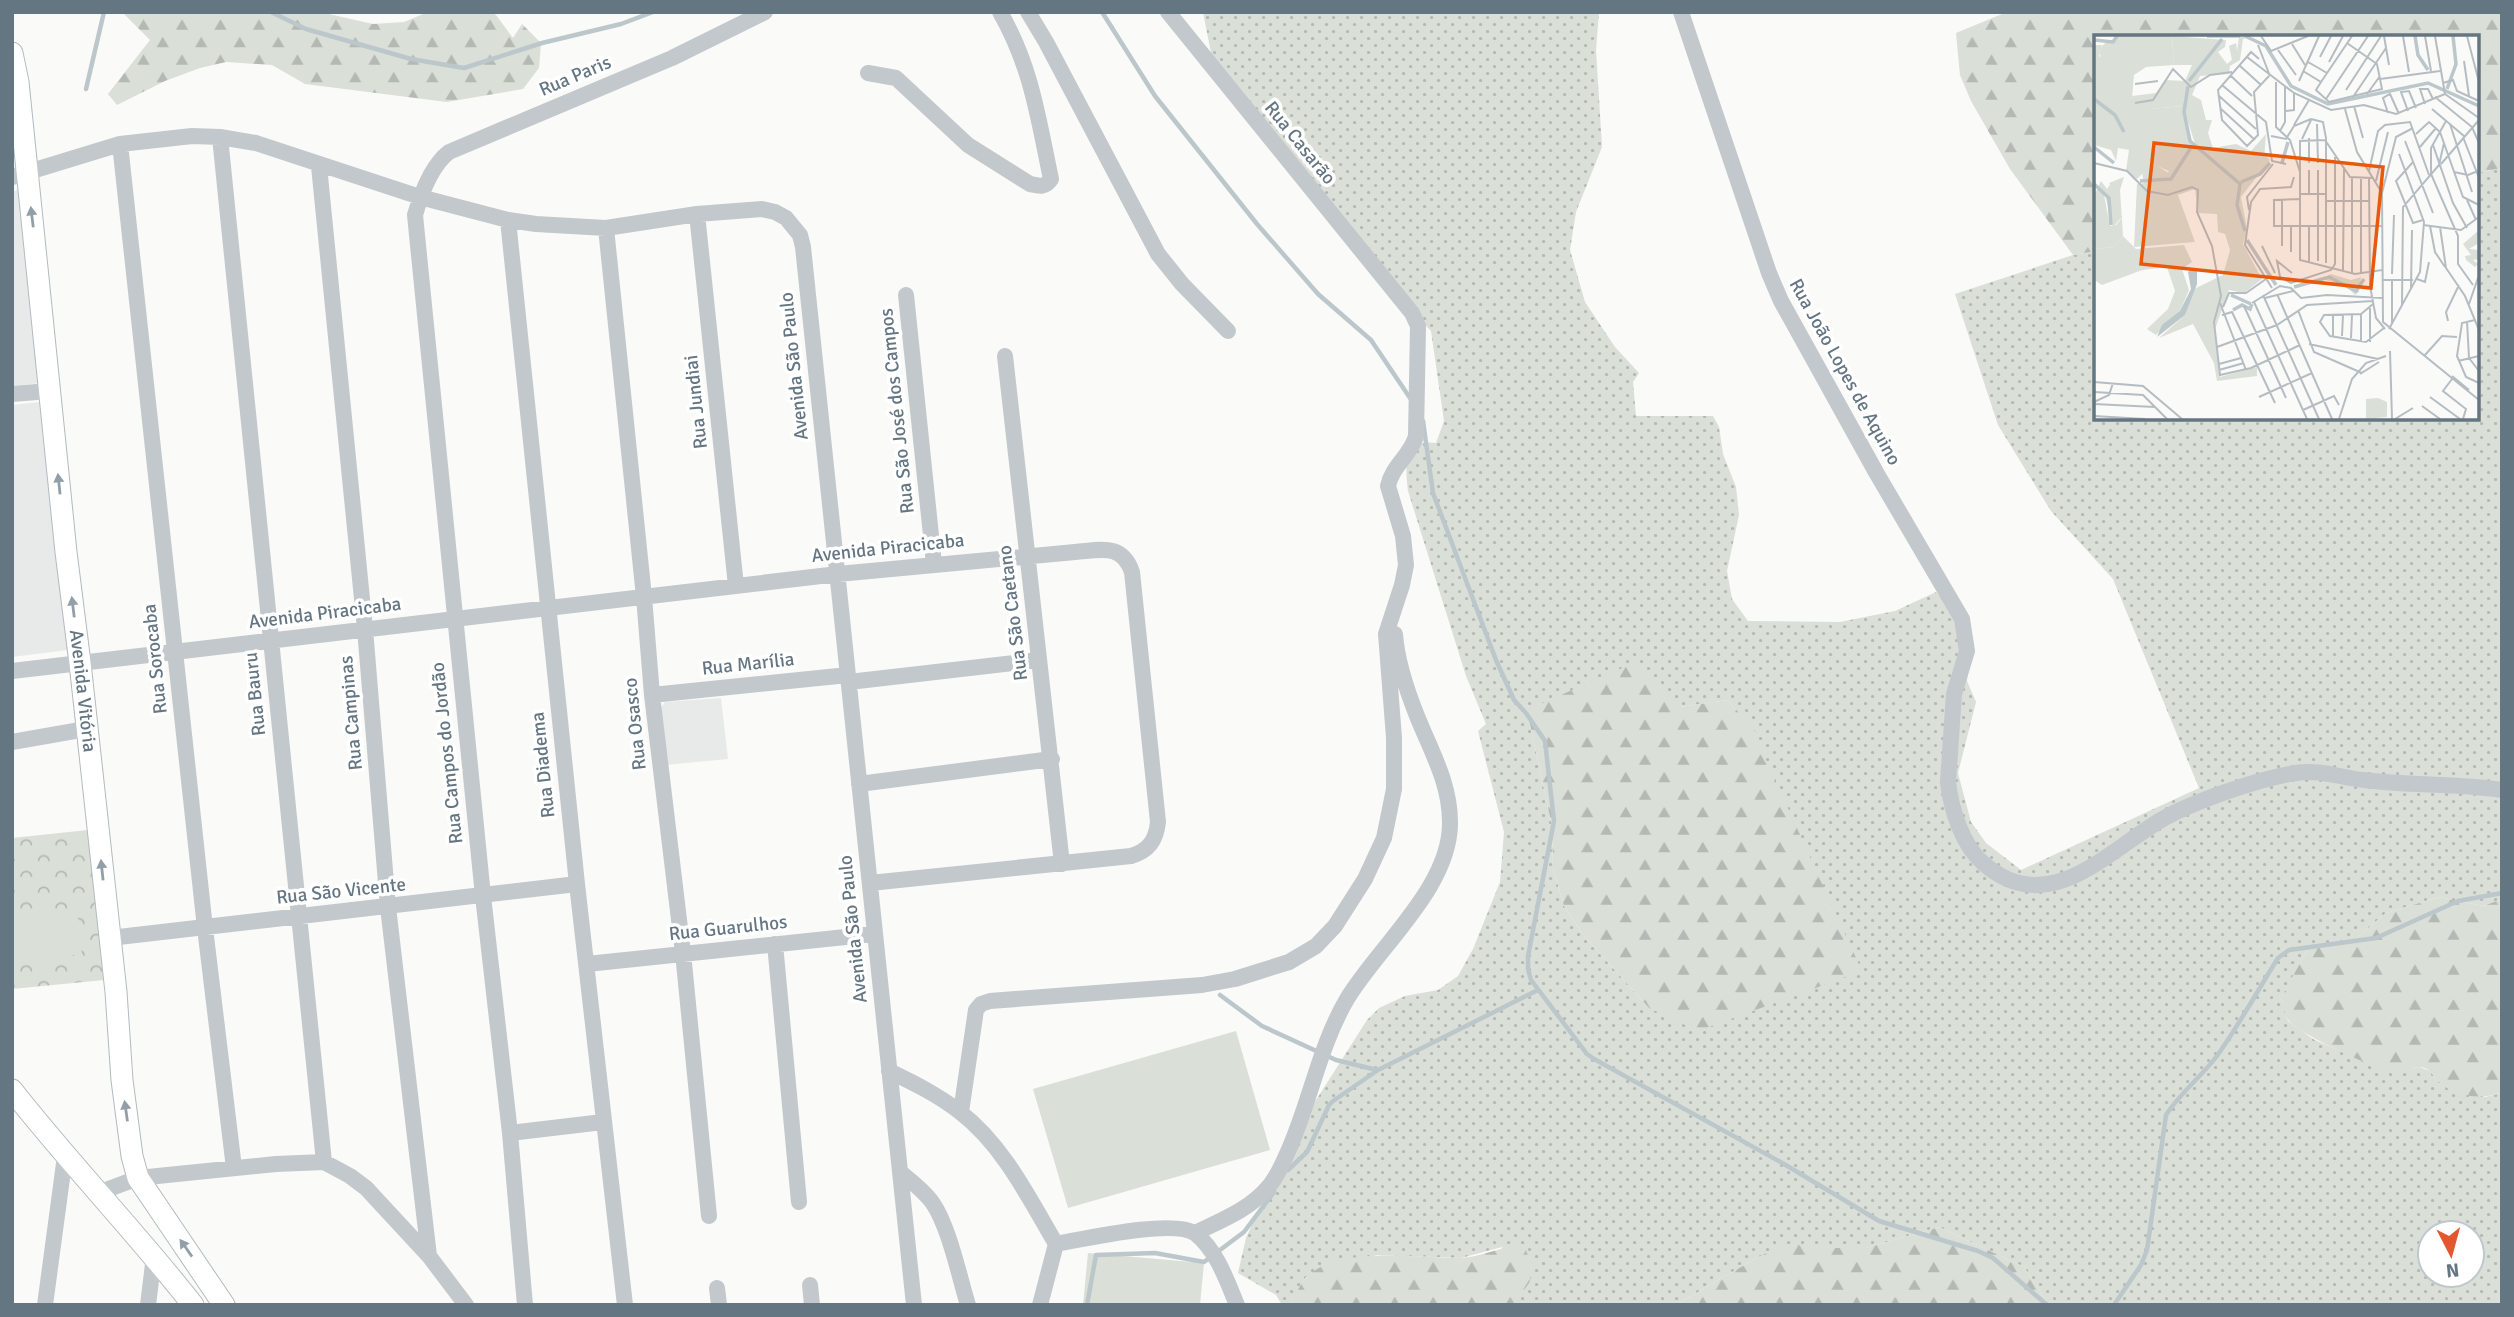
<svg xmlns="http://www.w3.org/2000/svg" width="2514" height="1317" viewBox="0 0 2514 1317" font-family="Signika,sans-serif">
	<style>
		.built { fill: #e8e9e9 }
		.grass { fill: url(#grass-dots); fill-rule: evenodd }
		.forest { fill: url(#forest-firs) }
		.park { fill: url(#park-crowns) }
		.pitch { fill: #dadfd7 }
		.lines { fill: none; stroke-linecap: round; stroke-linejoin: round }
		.stream { stroke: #bbc7cb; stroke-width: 4.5 }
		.secondary-casing { stroke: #b3babf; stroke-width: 23 }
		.street { stroke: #c3c8cc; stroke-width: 16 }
		.secondary { stroke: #fff; stroke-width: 21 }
		.oneway { fill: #939fa8 }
		.labels { text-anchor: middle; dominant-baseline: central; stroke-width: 7; stroke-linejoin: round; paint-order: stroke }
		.street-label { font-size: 19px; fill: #657683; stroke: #fff }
		.inset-river { fill: none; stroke: #bbc7cb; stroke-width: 3.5 }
		.inset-road { fill: none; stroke: #b5bdc2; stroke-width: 2 }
		.view { fill: #e8590c; fill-opacity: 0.15; stroke: #e8590c; stroke-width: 3.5 }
		.inset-edge { fill: none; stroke: #657683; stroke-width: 3.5 }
	</style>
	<defs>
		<pattern id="grass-dots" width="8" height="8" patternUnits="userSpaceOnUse" patternTransform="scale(1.75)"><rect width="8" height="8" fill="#dadfd7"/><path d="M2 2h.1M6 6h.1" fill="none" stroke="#b4b9b4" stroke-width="1.8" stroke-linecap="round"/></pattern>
		<pattern id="forest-firs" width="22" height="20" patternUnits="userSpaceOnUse" patternTransform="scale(1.75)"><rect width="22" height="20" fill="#dadfd7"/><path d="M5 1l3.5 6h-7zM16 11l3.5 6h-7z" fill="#b4b9b4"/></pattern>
		<pattern id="park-crowns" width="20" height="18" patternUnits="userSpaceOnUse" patternTransform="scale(1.75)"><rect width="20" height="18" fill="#dadfd7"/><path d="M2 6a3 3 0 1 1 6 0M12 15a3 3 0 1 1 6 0" fill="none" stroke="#b4b9b4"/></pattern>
	</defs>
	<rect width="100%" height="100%" fill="#fafaf8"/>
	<path class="built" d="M19,189L40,383L12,386V192Z
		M40,402L68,650L12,657V405Z
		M721,698L728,759L665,765L659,711L665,702Z"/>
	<path class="grass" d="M1203,12H1599L1596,50L1602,147L1576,212L1570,250L1585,302L1615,347L1639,373L1633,382L1636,416H1713L1719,427L1723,454L1736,487L1739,515L1727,571L1732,599L1748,621L1840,622L1895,611L1936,592L1953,610L1968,668L1967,681L1976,702L1958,773L1971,822L1986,843L2021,870L2199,788L2113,579L2051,511L1998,425L1955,294L2073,255L2096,251V418H2477V173L2502,168V899L2483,906L2439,897L2386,913L2354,940L2309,946L2281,999L2288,1021L2313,1039L2362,1061L2398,1072L2419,1067L2430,1071L2438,1081L2485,1097L2502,1093V1305H2049L2024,1267L1939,1227L1866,1248H1827L1758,1257L1676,1305H1513L1502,1247L1461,1258L1377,1255L1306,1277L1290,1305H1282L1276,1295L1238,1273L1246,1238L1259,1209L1276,1184L1311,1108L1367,1020L1379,1008L1405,996L1438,990L1458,976L1473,949L1500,882L1504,832L1478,731L1486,724L1466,676L1408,491C1405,467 1403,438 1436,443L1444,421L1431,331L1406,305L1211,53ZM1728,700L1757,735L1754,736L1649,1008L1585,937L1564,906L1553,868L1552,826L1527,710L1680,707ZM2430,1233H2472V1275H2430Z"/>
	<path class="forest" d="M122,12H320L373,24L404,22L428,12H491L496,15L513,38L522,24L541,43L539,68L523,89L447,102L305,84L272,65L226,62L200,68L165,81L117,105L108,94L150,40Z
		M2007,12H2502V168L2477,173V37H2096V251L2073,255L2010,169L1971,101L1960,75L1956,33Z
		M1638,661L1680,707L1728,700L1758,735L1755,736L1862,971L1698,1031L1649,1008L1585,937L1564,906L1553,868L1552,826L1527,710Z
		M2439,897L2483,906L2502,899V1093C2481,1099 2458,1098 2440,1083C2433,1077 2431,1068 2420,1067C2413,1067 2406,1072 2399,1072C2379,1072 2306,1037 2291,1023C2285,1018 2283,1006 2281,998L2309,946L2354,940L2386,913Z
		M1939,1227L2024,1267L2049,1305H1676L1758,1257L1780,1247L1806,1244L1827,1248H1866Z
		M1516,1246L1525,1248L1533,1268L1529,1283L1513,1305H1290C1295,1296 1300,1284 1307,1277C1338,1245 1418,1258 1458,1258C1478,1258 1497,1248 1516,1246Z"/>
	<path class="park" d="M88,830L104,980L12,989V838Z"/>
	<path class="pitch" d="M77,909L82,954L12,962V916Z
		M1236,1031L1270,1150L1068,1208L1033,1089Z
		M1088,1253L1204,1263L1200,1305H1083Z"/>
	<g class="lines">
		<path class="stream" d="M271,12L306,29L411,59L464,68L542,43L621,24L653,12
			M1102,12L1155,96L1257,224L1318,294L1371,340L1410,398
			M86,89L104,12
			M1423,421L1433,493L1496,660L1514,700L1526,713L1545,741L1554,821L1528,956V969L1531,980L1587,1054L1594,1059L1784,1164L1879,1221L1978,1251L1993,1258L2047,1305
			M1220,995L1262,1026L1336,1060L1377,1070
			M1288,1170L1307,1152L1329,1105L1333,1101L1378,1070L1538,990
			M1087,1305L1096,1255L1155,1253L1204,1262L1244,1232L1274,1192
			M2114,1305L2141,1265L2147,1250L2166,1115C2180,1093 2201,1077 2217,1056C2239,1025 2258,990 2278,958L2289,950L2376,938L2458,901L2502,893"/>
		<defs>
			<g id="secondary">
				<path id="s1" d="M12,53L18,82L66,552L80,663L116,992L122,1080L132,1156L138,1178L224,1305"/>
				<path d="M12,1090C70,1164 135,1231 193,1305"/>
			</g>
		</defs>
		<use href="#secondary" class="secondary-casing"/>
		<path class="street" d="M1028,12L1046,42L1158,254L1182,284L1228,331
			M1681,12L1769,273L1781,301L1877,474L1962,619L1967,651L1954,694L1948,782C1951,809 1962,845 1983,863C2047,920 2105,853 2161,820C2192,802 2260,778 2296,773C2319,769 2342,778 2364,780C2410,786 2456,783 2502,790
			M868,73L896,78L968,145L1030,184C1039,186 1045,188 1051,179C1038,118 1032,68 1000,12
			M220,137L324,1162
			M120,144L205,928L234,1168
			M319,166L365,629L388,907L429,1256
			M12,177L120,144L192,136L220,137L256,143L420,197L508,220L536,224L606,228L697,214L762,209L775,212L786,218L800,235L803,247L914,1305
			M697,214L736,586
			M508,220L577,884L625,1305
			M606,228L644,597L652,695L683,953L709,1216
			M906,295L934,564
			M1005,356L1062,864
			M12,394L49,391
			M12,671L838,574L1075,552C1101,550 1122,543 1132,572L1158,822C1156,841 1148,851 1131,856L870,883
			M849,682L1039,660
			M652,695L848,675
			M12,742L86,729
			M859,784L1052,759
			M110,938L577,884
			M775,944L799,1202
			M587,964L874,934
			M889,1071C914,1083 938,1095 960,1112C1003,1145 1029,1198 1056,1244
			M961,1112L976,1010L981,1004L990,1001L1202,985L1235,979L1289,962L1316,946L1335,926L1365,879L1384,838L1394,789V738L1386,634L1402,585L1406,565L1403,536L1388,486C1392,466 1411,455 1416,436L1418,326L1412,313L1168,12
			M510,1133L603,1122
			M900,1172C911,1181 923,1190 932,1202C949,1226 959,1276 968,1305
			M98,1193L138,1178L276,1164L324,1162L350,1176L366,1188L429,1256L466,1305
			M1195,1233C1222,1220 1251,1209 1270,1185C1279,1174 1284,1160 1290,1147C1311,1098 1320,1045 1347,999C1378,947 1451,887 1450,822C1450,783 1431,751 1417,716C1407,691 1397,661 1395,634
			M1056,1244C1084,1239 1175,1218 1196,1234C1217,1251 1227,1281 1237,1305
			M810,1285L812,1305
			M717,1288L719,1305
			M45,1305L65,1156
			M148,1305L154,1256
			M525,1305L510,1133L483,896L415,215C421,194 432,165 449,152L672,58L765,12
			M1040,1305L1056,1244"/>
		<use href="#secondary" class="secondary"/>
	</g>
	<defs><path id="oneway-solid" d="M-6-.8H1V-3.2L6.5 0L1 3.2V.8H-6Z" transform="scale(1.75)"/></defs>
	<g class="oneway">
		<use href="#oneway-solid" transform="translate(32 217) rotate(-97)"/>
		<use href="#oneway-solid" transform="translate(59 484) rotate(-96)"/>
		<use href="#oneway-solid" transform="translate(73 607) rotate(-97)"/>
		<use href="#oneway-solid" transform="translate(102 870) rotate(-96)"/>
		<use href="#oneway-solid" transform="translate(126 1111) rotate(-98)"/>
		<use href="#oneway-solid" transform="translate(186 1248) rotate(-125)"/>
	</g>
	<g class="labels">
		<g class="street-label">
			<text transform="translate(575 76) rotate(-23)">Rua Paris</text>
			<text transform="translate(1300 143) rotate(51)">Rua Casarão</text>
			<text transform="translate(794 366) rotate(-96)">Avenida São Paulo</text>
			<text transform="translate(1845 372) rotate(61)">Rua João Lopes de Aquino</text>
			<text transform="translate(696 402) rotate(-96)">Rua Jundiai</text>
			<text transform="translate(897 411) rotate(-96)">Rua São José dos Campos</text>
			<text transform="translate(888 548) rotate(-6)">Avenida Piracicaba</text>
			<text transform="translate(325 613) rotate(-7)">Avenida Piracicaba</text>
			<text transform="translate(1013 613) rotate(-97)">Rua São Caetano</text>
			<text transform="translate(155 659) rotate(-96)">Rua Sorocaba</text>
			<text transform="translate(748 664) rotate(-6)">Rua Marília</text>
			<text stroke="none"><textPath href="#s1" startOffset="642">Avenida Vitória</textPath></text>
			<text transform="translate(255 694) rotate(-96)">Rua Bauru</text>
			<text transform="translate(351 713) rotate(-95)">Rua Campinas</text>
			<text transform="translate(635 724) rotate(-96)">Rua Osasco</text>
			<text transform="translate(447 753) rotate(-96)">Rua Campos do Jordão</text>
			<text transform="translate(543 765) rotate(-96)">Rua Diadema</text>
			<text transform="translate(341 891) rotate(-6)">Rua São Vicente</text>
			<text transform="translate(728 928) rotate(-6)">Rua Guarulhos</text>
			<text transform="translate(853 929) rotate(-96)">Avenida São Paulo</text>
		</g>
	</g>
	<g transform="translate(2094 35)">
		<rect width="385" height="385" fill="#fafaf8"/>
		<path d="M22,1H78L80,30L52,32L40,40L38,63L56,74L89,71L98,107L118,121L148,114L150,124L172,121L176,125L147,162L153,194L149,209L168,244L150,258L135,255L121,294L126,342L163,332V341L123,346L120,328L99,289L65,303L91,280L100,254L129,240L136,215L131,199L124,197L123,179L104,178L101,154L84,160L101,207L40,212L43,149L68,146L75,136L58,129L43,144L32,136L35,115L24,113L22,126L17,115L0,110V10H8L5,21L14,28L28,12L18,6ZM30,142L26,155L29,201L20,212L0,214V161L9,155L16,191L22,190L27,184L18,169L22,156L15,148Z" fill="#dadfd7"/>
		<path d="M78,1L132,5L131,12L124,17L133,29L138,25L135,11L142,8L143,16L145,2H154L149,4L146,25L136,31L135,39L106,41L98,60L107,65L112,85H118L114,98L119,113L142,109L157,116L172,99L170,124H149L148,114L126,122L104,118L89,71L56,74L55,88L43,90L38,61L62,58L71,45L91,46L98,30H80ZM6 18a12 12 0 1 1 24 0a12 12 0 1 1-24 0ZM60,129L78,140L50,150L48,136ZM132,142L143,155L144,173L133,177L123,169L116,146ZM7,146L13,154L17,148L22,156L19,169L28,182L19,192L10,156L0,161ZM384,196L385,208L375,214L385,215V224L379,225L384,229L381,232L372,225L371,221L377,220L369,209ZM29,201L42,214L90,210L98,227L88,234L95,255L86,276L62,300L53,294L74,274L81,256L73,232L48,235L8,250L0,245V214L20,212ZM237,239L257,245L267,242L265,257L261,260L251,250L228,244ZM284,363L293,367V382L272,384V364Z" fill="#dadfd7"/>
		<path d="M98,233L103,235V249L91,280L63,302L68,290L86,276L97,254L94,237Z" fill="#bbc7cb"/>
		<path class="inset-river" d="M113,1H146M151,1L172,11L197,51L234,69L334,48L385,71M321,1L324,20L334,35M0,5L19,7L23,1M95,46L128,4M94,51L90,77L96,106L146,149L143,170L151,196M353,54L362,29L359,1M0,64L21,80L30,97M0,112L20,128M188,128L194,107M46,146L77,144L98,111M147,147L166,139L176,128M0,149L15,163L17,190M153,205L182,250M200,252L235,242L262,256L270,244M137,260L157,269M139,275L148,270L156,274L158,269"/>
		<path class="inset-road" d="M167,1L177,16L214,1M290,1L295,30M309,1L315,37M331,1L337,36M341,1L351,59M373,1L385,47M253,8L283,29L288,54L235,67L222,55L227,47L258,1M198,9L211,30M164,10L176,41M184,15L202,40M153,22L200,58L237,75L270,70L302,79L351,59M226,22L237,1M165,24L157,17L124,55L128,85L153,111L164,100L160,57L175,41M370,26L375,61M214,27L233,38M235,27L249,1M145,30L167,50M209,36L227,47M136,40L158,61M286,44L346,36M205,46L225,1M182,47V92L196,105L206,137M349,48L359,45L363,56L385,66M41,49L64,46M128,50L172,87L178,126L192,129M252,55L287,1M273,59L286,41M351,59L385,83M124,60L162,94M259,62L292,13M341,62L378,92L385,108M232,64L274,1M41,68L59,65L79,34L97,52L116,40L138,37M331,69L326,54H334L339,64M260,71L269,103M126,73L161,105M251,74L263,117L288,158L289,287L385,365M338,74L370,101M191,76L200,75V58M314,76L307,57L315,56L322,73M294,78L289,63L296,59L305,79M217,84L229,87L232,103V228M352,86L337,113V139L364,201V229L379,250M223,89L224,128M356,89L378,157M200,90L215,65M186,96L191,87V52M322,99L335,87L346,97L369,162L385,170M177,101L192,104L200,91L217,84M369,102L385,143M208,104L217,85M311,106L339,178M339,110L359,168L373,193M326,112L342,93M319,127L302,146L319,188L329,185M0,128L33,136L53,156L74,160L98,152L104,155L103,177L118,211L127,261L120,287L126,340L157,333L206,310M215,128V103M347,129L385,85M275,136L284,96L291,90L316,87L335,140M360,137L374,140L384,136M275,142L276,251L282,283L291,294M279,143L256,142L231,105L206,106V225L261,239L288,235M267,144V238M282,146L294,97M288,158L302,102L319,93M206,159H232M215,159V135M188,164V211M206,164L180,165V191H288M373,165L382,185M233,166H276M155,175L153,162L179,129M329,190L367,195L385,182M336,191L341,217L351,232M215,192V227M346,192L352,233L371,261L385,295M168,211L181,238M197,217V192M224,226V135M249,235L250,134M198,238L183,226L186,242L197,248L237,235L241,229V122M258,238V143M298,239L300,180M323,244L331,247L335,227M288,245H319M298,245V288M178,253L151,210L157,167L166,154L197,152L200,142M317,253L318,195M183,259L238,384M169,260L225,384M171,263L199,256M160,267L213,384M126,268L152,335M158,268L186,251L197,253L207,263L233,260L288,263M279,269L267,279L230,280L226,287L236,301L272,307L290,293M375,269L385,240M308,270L309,172L345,130L350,108M150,271L192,363M129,272L135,258H152L172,244M204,275L220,317L268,338M128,280L138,277L181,368M381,285L368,288L363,321L372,342L385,348M354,286L352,277L365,250M373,286L375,323L385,336M295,294L326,237L330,187L305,119M239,301V279M248,301L249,280M257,303L258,280M267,306V279M276,307V273M215,309L284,324M123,312L183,290L213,270L279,266M296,316L298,384M331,320L348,301L363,302M364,326L385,321M125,329L147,323M125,335L150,328M266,339L285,327M358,341L375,355M358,344L349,356L372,374L369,384M0,347L49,351L88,384M0,357L49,360L73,384M165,362L218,338M336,362L366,384M0,367L15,360L19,348M0,369L61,372M328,371L346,384M209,375L240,361L245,370M0,381L51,384M245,384L258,344L272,328L292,321M301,384L319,373"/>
		<path class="view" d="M60,108L289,132L277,253L47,229Z"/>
		<rect width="385" height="385" class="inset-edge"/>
	</g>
	<rect width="2514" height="1317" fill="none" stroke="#657683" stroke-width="28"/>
	<g transform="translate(2451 1254) rotate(174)"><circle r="33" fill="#ffffff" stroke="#c1c8cd" stroke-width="2"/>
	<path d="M0-5L12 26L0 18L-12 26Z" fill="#e4572e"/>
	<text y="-10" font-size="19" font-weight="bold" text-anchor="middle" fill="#657683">N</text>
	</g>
</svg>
